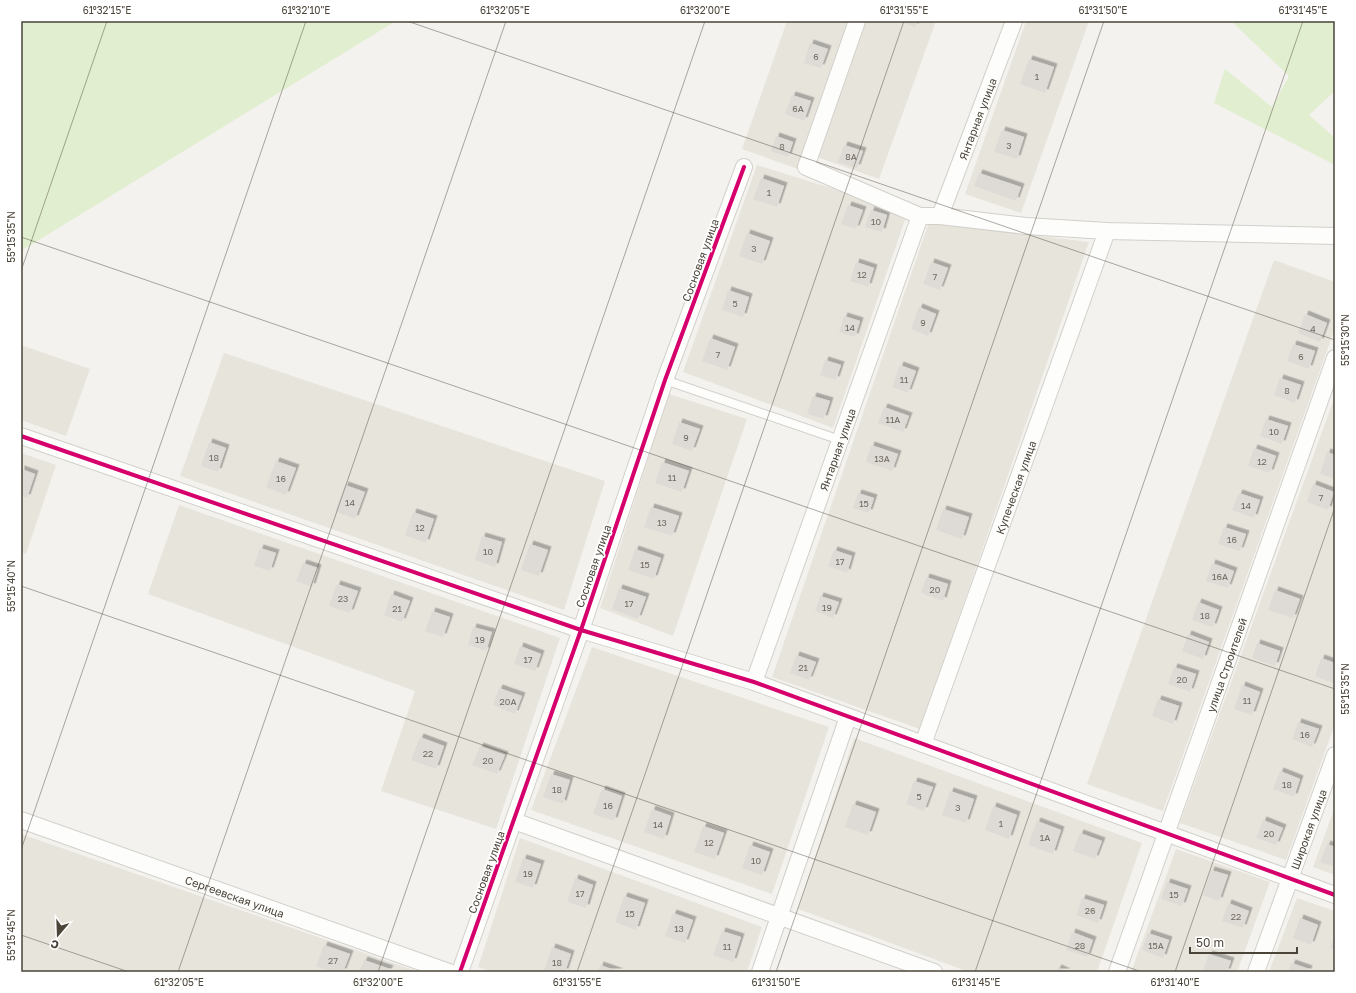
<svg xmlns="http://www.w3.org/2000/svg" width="1356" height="993" viewBox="0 0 1356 993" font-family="'Golos Text',sans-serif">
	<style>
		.residential { fill: #e7e4dc }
		.green { fill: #e1eecf }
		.building { fill: #dedbd6; filter: url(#shadow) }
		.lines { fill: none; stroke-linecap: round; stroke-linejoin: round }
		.service-casing { stroke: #d2d0cb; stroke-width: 10 }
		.minor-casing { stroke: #d2d0cb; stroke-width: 18 }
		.service { stroke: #fdfdfc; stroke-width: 8 }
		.minor { stroke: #fdfdfc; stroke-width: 16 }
		.cycleway-casing { stroke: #fff; stroke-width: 6 }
		.cycleway { stroke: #d6006c; stroke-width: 4 }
		.ticks { fill: none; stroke: #4b4439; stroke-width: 1; stroke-opacity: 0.45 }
		.labels { text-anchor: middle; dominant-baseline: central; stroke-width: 3.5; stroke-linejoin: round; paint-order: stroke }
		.number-label { font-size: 9px; fill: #706a61 }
		.street-label { font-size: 11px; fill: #4b4439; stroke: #fff }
		.neatline { fill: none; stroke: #4b4439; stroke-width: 1.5 }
		.ticks-label { font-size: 10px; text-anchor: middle; fill: #4b4439 }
	</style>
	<defs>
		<filter id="shadow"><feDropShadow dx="3.5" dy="-3.5" stdDeviation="0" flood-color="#0004"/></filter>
	</defs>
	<rect width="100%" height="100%" fill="#f4f2ee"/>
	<path class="residential" d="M787,21H850L798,169L742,149Z
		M866,21H936L879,179L817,157Z
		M1026,21H1089L1021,213L965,194Z
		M757,165L898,209L906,217L833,428L683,372Z
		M929,222L1089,242L920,729L772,677Z
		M1274,260L1335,282V328L1163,811L1087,784Z
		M21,345L90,369L66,436L21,420Z
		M224,353L605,481L564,610L180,476Z
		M669,394L747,419L673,636L600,608Z
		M1335,396V724L1286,860L1180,823Z
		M21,453L56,465L26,554L21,552Z
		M179,505L560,638L496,829L381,791L415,691L148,594Z
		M592,647L829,727L772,894L531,810Z
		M854,738L1142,843L1097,972H969L798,909Z
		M1335,807V875L1313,867Z
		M21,834L419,972H21Z
		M520,838L762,927L747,972H492L478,967Z
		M1176,849L1270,882L1237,972H1131Z
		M1297,898L1335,911V972H1269Z"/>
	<path class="green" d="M21,21H396L21,251Z
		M1231,21H1335V91L1309,115L1335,138V165L1214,103L1225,69L1272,107L1289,76Z"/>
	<path class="building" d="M899,21H917L915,27Z
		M810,43L828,49L821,68L804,63Z
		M1029,59L1054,67L1045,93L1020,84Z
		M792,95L811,101L804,121L785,114Z
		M1002,130L1024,137L1017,159L994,152Z
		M776,136L793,142L788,157L771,151Z
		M844,145L863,151L857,168L838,162Z
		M979,173L1021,187L1016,201L974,186Z
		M761,178L784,186L777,207L753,199Z
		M848,205L863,210L856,229L841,224Z
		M871,210L887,215L882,232L865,227Z
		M747,233L770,241L762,264L739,256Z
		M856,262L874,268L868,287L850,281Z
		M931,262L948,268L940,290L923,284Z
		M728,290L749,297L743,317L722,310Z
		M919,307L936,314L928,336L911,329Z
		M1305,314L1327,323L1320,342L1298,333Z
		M844,316L860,321L855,337L839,332Z
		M710,338L735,347L727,370L702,361Z
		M1293,344L1315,351L1309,369L1287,361Z
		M825,360L841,365L836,380L820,375Z
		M900,365L916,371L908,393L892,387Z
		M1280,378L1301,385L1295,403L1274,395Z
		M813,396L830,401L824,419L807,414Z
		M884,407L909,416L903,432L878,423Z
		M1266,419L1288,426L1282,444L1260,436Z
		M679,422L700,429L692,451L672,444Z
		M209,442L226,448L218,472L201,466Z
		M871,445L898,454L892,471L866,462Z
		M1254,448L1276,456L1270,473L1248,466Z
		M1327,452L1335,455V479L1320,474Z
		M276,461L296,468L286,495L266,487Z
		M662,462L689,471L682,492L655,483Z
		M21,469L35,474L27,498L21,496Z
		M1313,484L1334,492L1328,510L1307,502Z
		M345,485L365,492L355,519L335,511Z
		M858,493L874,498L869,513L853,508Z
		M1239,493L1260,500L1254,518L1232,510Z
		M651,507L679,516L672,536L644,527Z
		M943,509L969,517L962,539L936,530Z
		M413,512L434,519L426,543L405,535Z
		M1224,527L1246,534L1240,551L1218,544Z
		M482,536L502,542L495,567L475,560Z
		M530,544L548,550L539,576L521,570Z
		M260,548L276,553L270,571L254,566Z
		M635,549L661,558L654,579L628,570Z
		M834,550L852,556L847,573L828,566Z
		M303,563L318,568L312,587L296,581Z
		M1212,563L1234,571L1228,588L1206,581Z
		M926,577L948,584L943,601L921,593Z
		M337,584L358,591L350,613L329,606Z
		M619,588L646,597L638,619L612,609Z
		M1275,590L1300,599L1293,618L1268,610Z
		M391,594L410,601L402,622L384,615Z
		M820,596L839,602L833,618L815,611Z
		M1198,602L1219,610L1213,627L1192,620Z
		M432,611L450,617L443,637L425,631Z
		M473,627L492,632L486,651L468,645Z
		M1188,634L1209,642L1203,659L1182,651Z
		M1257,643L1280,651L1275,666L1252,658Z
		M520,646L541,654L535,671L514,664Z
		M796,655L816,662L809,680L790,673Z
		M1321,658L1335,663V684L1315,676Z
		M1174,667L1196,674L1190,692L1168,684Z
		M1242,685L1260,692L1252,715L1234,709Z
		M499,688L522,696L515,714L493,705Z
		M1158,699L1179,706L1173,724L1152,716Z
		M1298,722L1319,729L1312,747L1292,739Z
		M420,737L444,746L436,769L411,760Z
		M480,746L505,755L497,774L472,765Z
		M1280,771L1300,779L1294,797L1273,789Z
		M551,774L570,780L563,804L543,797Z
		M914,781L933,787L924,811L906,804Z
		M602,789L622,796L614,821L593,814Z
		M950,791L974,799L966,823L942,815Z
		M853,804L876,812L868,835L845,827Z
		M993,806L1017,815L1009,839L985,830Z
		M652,809L671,816L664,839L644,832Z
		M1263,820L1283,828L1276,845L1256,838Z
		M1037,821L1061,830L1053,854L1028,845Z
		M703,826L724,833L715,859L694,852Z
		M1080,833L1102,841L1095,859L1073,851Z
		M1327,844L1335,847V867L1320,862Z
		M750,845L770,852L762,875L742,868Z
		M523,858L541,864L533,888L515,882Z
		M1211,870L1228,875L1219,901L1203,895Z
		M575,878L593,885L586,908L567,902Z
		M1167,882L1188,889L1182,906L1161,899Z
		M624,896L645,903L636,930L615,922Z
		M1082,898L1104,905L1098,923L1076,915Z
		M1228,903L1249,911L1243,928L1222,921Z
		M673,913L693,920L685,943L665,936Z
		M1300,918L1318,925L1311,945L1293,938Z
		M722,931L741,937L733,962L713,955Z
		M1072,932L1093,940L1087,957L1066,950Z
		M1148,933L1169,940L1163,958L1142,950Z
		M1335,936V949L1330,948Z
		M324,945L350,954L343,972H333L316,966Z
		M552,947L571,954L565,972H548L544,971Z
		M1209,954L1231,961L1227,972L1203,971Z
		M364,960L390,969L388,972H359Z
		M1292,963L1309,969L1308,972H1288Z
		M600,965L620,972H598Z
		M1058,968L1067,972H1056Z"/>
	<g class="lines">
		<defs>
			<path id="service" d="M665,380L840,440"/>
			<g id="minor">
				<path d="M857,21L806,167L920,216H940L1026,226L1107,231L1335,236"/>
				<path id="s1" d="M940,216L1014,21"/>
				<path d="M21,436L581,630L754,682L1335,895"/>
				<path id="s2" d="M754,682L920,216"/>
				<path id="s3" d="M923,744L1107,231"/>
				<path id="s4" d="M21,820L449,972"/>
				<path d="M514,821L934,972"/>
				<path d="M460,972L581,630L665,380L744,167"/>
				<path d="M760,972L848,717"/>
				<path id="s5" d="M1117,972L1335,358"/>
				<path id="s6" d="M1256,972L1335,755"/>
			</g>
		</defs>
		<use href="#service" class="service-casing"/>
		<use href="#minor" class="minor-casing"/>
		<use href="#service" class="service"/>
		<use href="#minor" class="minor"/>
		<defs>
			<path id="cycleway" d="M21,436L581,630L754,682L1335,895
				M460,972L581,630L665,380L744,167"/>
		</defs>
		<use href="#cycleway" class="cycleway-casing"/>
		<use href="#cycleway" class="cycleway"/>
	</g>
	<path class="ticks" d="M407,21L1335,340M21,237L1335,689M21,271L107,21M21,586L1142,972M21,850L306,21M21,935L129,972M178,972L506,21M378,972L705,21M577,972L904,21M776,972L1104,21M975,972L1303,21M1175,972L1335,507"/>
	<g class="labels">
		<g class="number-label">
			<text x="816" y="56">6</text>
			<text x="1037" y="76">1</text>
			<text x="798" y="108">6А</text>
			<text x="1009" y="145">3</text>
			<text x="782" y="146">8</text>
			<text x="851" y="156">8А</text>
			<text x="769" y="192">1</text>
			<text x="876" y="221">10</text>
			<text x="754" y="248">3</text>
			<text x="862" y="274">12</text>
			<text x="935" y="276">7</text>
			<text x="735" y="303">5</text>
			<text x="923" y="322">9</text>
			<text x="850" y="327">14</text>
			<text x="1313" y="328">4</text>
			<text x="718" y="354">7</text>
			<text x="1301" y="356">6</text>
			<text x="904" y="379">11</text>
			<text x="1287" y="390">8</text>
			<text x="893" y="419">11А</text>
			<text x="1274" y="431">10</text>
			<text x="686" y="437">9</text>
			<text x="214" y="457">18</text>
			<text x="882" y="458">13А</text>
			<text x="1262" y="461">12</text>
			<text x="672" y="477">11</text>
			<text x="281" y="478">16</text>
			<text x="1321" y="497">7</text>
			<text x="350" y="502">14</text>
			<text x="864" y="503">15</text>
			<text x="1246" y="505">14</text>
			<text x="662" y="522">13</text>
			<text x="420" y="527">12</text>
			<text x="1232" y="539">16</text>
			<text x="488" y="551">10</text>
			<text x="840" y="561">17</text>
			<text x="645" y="564">15</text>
			<text x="1220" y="576">16А</text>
			<text x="935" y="589">20</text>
			<text x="343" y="598">23</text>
			<text x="629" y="603">17</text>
			<text x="827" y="607">19</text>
			<text x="397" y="608">21</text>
			<text x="1205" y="615">18</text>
			<text x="480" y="639">19</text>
			<text x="528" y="659">17</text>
			<text x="803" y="667">21</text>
			<text x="1182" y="679">20</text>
			<text x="1247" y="700">11</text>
			<text x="508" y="701">20А</text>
			<text x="1305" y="734">16</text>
			<text x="428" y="753">22</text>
			<text x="488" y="760">20</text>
			<text x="1287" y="784">18</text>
			<text x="557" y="789">18</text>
			<text x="919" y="796">5</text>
			<text x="608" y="805">16</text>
			<text x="958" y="807">3</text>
			<text x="1001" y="823">1</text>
			<text x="658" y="824">14</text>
			<text x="1269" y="833">20</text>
			<text x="1045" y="837">1А</text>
			<text x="709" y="842">12</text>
			<text x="756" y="860">10</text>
			<text x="528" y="873">19</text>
			<text x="580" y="893">17</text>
			<text x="1174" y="894">15</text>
			<text x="1090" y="910">26</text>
			<text x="630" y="913">15</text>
			<text x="1236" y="916">22</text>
			<text x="679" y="928">13</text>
			<text x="1080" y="945">28</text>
			<text x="1156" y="945">15А</text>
			<text x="727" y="946">11</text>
			<text x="333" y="960">27</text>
			<text x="557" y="962">18</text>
		</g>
		<g class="street-label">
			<text stroke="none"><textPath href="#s1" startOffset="104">Янтарная улица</textPath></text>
			<text transform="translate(700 260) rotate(-70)">Сосновая улица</text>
			<text stroke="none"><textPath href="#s2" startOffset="247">Янтарная улица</textPath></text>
			<text stroke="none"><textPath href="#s3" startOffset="273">Купеческая улица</textPath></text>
			<text transform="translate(593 566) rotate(-71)">Сосновая улица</text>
			<text stroke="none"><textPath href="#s5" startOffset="326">улица Строителей</textPath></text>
			<text stroke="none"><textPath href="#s6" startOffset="152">Широкая улица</textPath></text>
			<text transform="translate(486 872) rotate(-70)">Сосновая улица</text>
			<text stroke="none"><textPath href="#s4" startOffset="227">Сергеевская улица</textPath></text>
		</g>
	</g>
	<rect width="1356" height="993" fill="none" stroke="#ffffff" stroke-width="44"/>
	<g transform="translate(58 935) rotate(199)" stroke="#ffffff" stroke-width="3" paint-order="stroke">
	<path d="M0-3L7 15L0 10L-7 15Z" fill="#4b4439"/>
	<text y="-6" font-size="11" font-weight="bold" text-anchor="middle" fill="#4b4439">С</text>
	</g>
	<path d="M1190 947v6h107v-6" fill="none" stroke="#4b4439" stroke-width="2"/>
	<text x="1196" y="947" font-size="12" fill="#4b4439" stroke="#ffffff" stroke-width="3" paint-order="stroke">50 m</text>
	<rect x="22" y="22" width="1312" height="949" class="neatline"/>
	<g class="ticks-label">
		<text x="107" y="14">61°32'15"E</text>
		<text x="306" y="14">61°32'10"E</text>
		<text x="505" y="14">61°32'05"E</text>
		<text x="705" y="14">61°32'00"E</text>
		<text x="904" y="14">61°31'55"E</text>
		<text x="1103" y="14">61°31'50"E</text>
		<text x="1303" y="14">61°31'45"E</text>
		<text transform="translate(11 237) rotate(-90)" y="4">55°15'35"N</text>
		<text transform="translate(1345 340) rotate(-90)" y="4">55°15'30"N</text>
		<text transform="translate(11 586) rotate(-90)" y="4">55°15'40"N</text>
		<text transform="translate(1345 689) rotate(-90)" y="4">55°15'35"N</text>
		<text transform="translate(11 935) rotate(-90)" y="4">55°15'45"N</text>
		<text x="179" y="986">61°32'05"E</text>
		<text x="378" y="986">61°32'00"E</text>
		<text x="577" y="986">61°31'55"E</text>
		<text x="776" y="986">61°31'50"E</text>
		<text x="976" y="986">61°31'45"E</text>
		<text x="1175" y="986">61°31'40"E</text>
	</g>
</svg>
